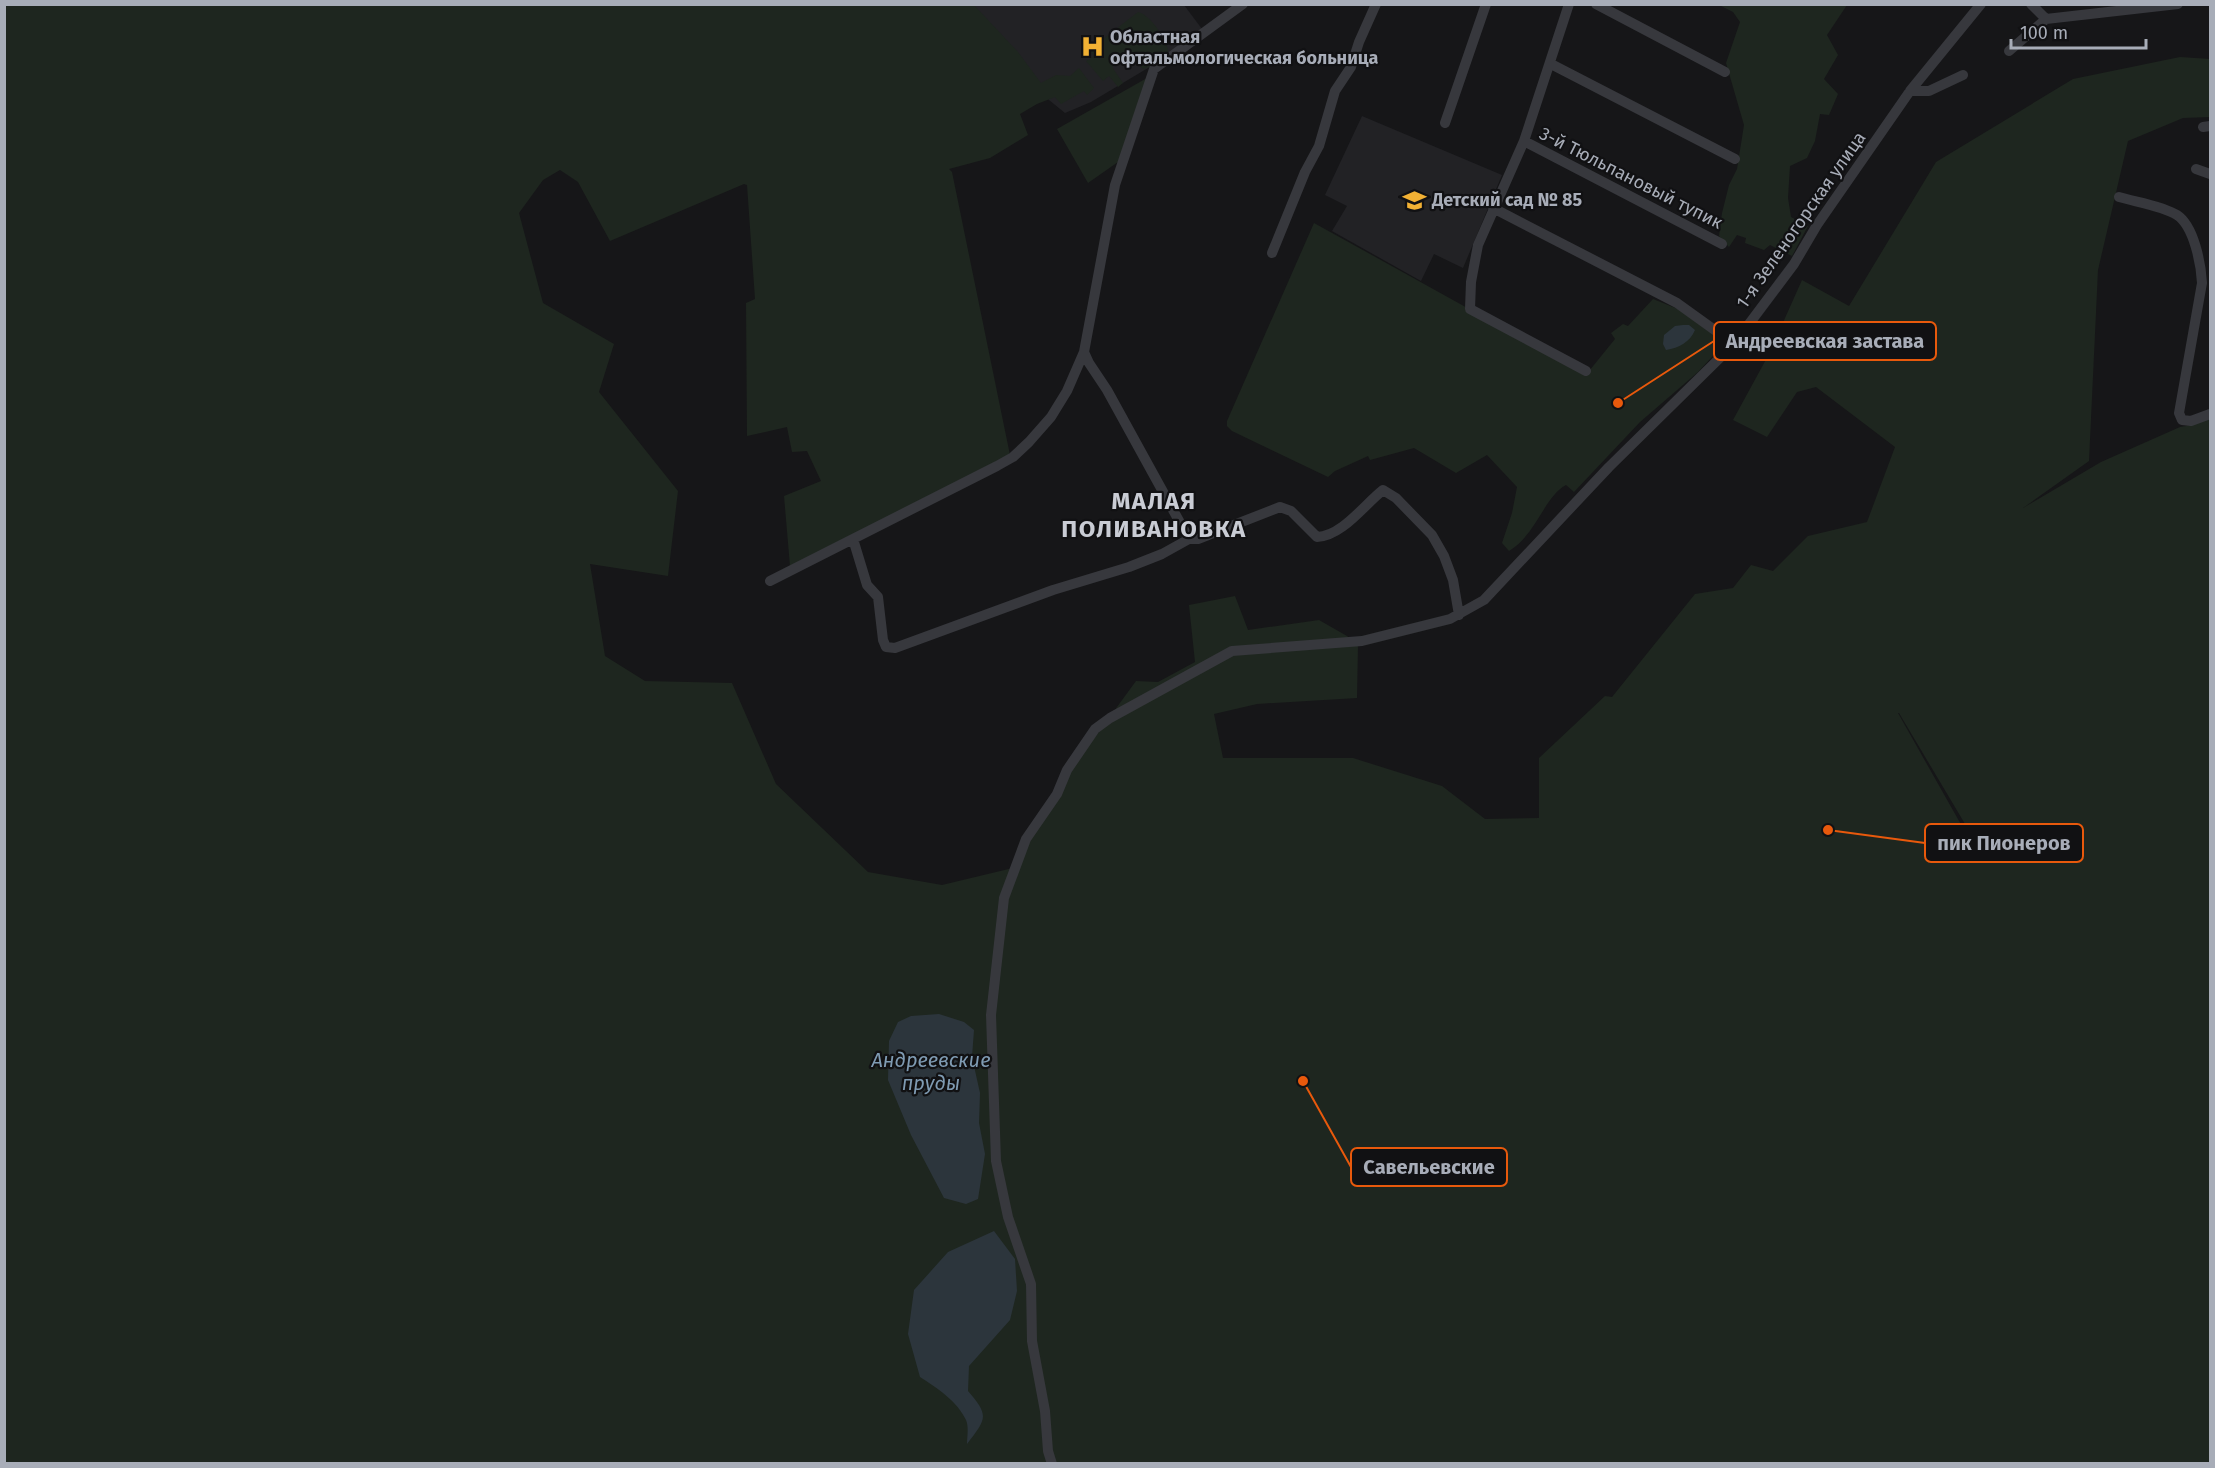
<svg xmlns="http://www.w3.org/2000/svg" width="2215" height="1468" viewBox="0 0 2215 1468" font-family="'Fira Sans',sans-serif">
	<style>
		.built { fill: #222225 }
		.green { fill: #1e261f; fill-rule: evenodd }
		.water { fill: #2c353c }
		.lines { fill: none; stroke-linecap: round; stroke-linejoin: round }
		.street { stroke: #37383d; stroke-width: 10 }
		.labels { text-anchor: middle; dominant-baseline: central; stroke-width: 4.5; stroke-linejoin: round; paint-order: stroke }
		.poi-label { font-size: 18px; font-weight: bold; fill: #a8adb8; stroke: #111113; text-anchor: start }
		.street-label { font-size: 18px; fill: #a8adb8; stroke: #111113 }
		.water-label { font-size: 20px; font-style: italic; fill: #7f9bb3; stroke: #111113 }
		.district-label { font-size: 24px; font-weight: bold; letter-spacing: 1.5px; fill: #c9ccd4; stroke: #111113 }
		.leader { fill: none; stroke: #e8590c; stroke-width: 2 }
		.callout-dot { fill: #e8590c; stroke: #111113; stroke-width: 2 }
		.callout { fill: #111113; stroke: #e8590c; stroke-width: 2 }
		.callout-label { font-size: 20px; text-anchor: middle; font-weight: bold; fill: #a8adb8 }
	</style>
	<rect width="100%" height="100%" fill="#161618"/>
	<path class="built" d="M970,5H1184L1202,29L1153,65L1091,102L1065,113L1049,100Z
		M1362,116L1502,175L1463,268L1434,254L1421,281L1332,231L1347,206L1325,195Z"/>
	<path class="green" d="M5,5H974L1018,52L1041,83L1056,75L1070,76L1079,68L1094,88L1087,95L1084,91L1061,104L1055,97L1037,104L1020,114L1028,135L990,158L949,169L952,172L1010,455L790,566L784,496L821,481L807,451L792,452L787,427L747,436L746,303L755,299L747,185L744,184L610,241L578,182L560,170L543,180L519,213L543,303L614,344L599,392L678,491L668,576L590,564L605,656L645,681L732,683L776,784L868,872L942,885L1017,867L1030,838L1068,774L1136,681L1158,682L1195,662L1189,605L1235,596L1248,630L1319,620L1347,636L1358,646L1357,698L1257,704L1214,714L1223,758H1353L1442,786L1485,819L1539,818V758L1605,696L1612,697L1695,594L1733,588L1751,565L1773,571L1808,536L1867,522L1895,447L1816,387L1797,392L1767,437L1733,420L1769,354L1802,280L1849,306L1936,162L2073,79L2180,57L2210,59V117L2183,118L2128,141L2098,270L2089,461L2023,508L2101,462L2180,427L2192,425L2210,417V1463L5,1464ZM1898,713H1899L1971,834L1963,828Z
		M1719,5H1847L1827,35L1838,55L1824,79L1838,94L1829,115L1820,114L1815,141L1807,158L1790,166L1788,198L1791,217L1808,226L1792,256L1770,245L1764,250L1745,243L1746,238L1737,235L1729,247L1719,236L1722,213L1729,185L1737,169L1744,125L1726,63L1740,22L1733,12Z
		M1138,12C1150,14 1170,43 1168,54L1149,67L1143,69L1129,54L1112,67L1123,83L1118,87L1109,76L1103,81L1086,61L1094,56L1089,50Z
		M1147,78L1118,162L1088,183L1057,129Z
		M1314,223L1556,357L1585,376L1615,339L1611,333L1623,324L1628,326L1653,299L1678,309L1722,341L1723,345L1698,372L1640,422L1574,492L1566,485C1544,497 1537,534 1509,551L1502,543L1512,513L1517,487L1487,455L1456,473L1414,448L1370,460L1368,456L1335,471L1328,477L1232,431L1227,426V421Z"/>
	<path class="water" d="M1683,325H1689L1695,330C1690,342 1679,348 1666,350L1663,344L1664,335L1675,326Z
		M939,1014L964,1022L974,1030L972,1057L980,1093L979,1123L985,1154L978,1199L966,1204L944,1198L911,1135L888,1080L889,1041L898,1022L911,1016Z
		M994,1231L1015,1259L1017,1291L1010,1320L969,1366L968,1391C990,1416 986,1419 967,1444C967,1437 969,1427 966,1420C958,1402 936,1387 920,1377L908,1334L914,1290L948,1252Z"/>
	<g class="lines">
		<path class="street" d="M1569,4L1524,141L1478,245L1471,282L1470,309L1586,371
			M1596,4L1725,72
			M2031,4L2046,19L2178,4
			M2009,51L2046,19
			M1551,64L1735,159
			M1910,91H1929L1963,75
			M1445,123L1486,4
			M2203,127L2210,126
			M1524,141L1722,244
			M2196,169L2210,174
			M2119,197C2136,202 2163,206 2177,215C2194,226 2201,264 2202,283L2179,413L2182,420L2191,421L2210,414
			M1493,208L1677,303L1734,344
			M1272,253L1305,172L1319,146L1335,91L1351,67L1359,42L1376,4
			M1084,352L1089,363L1107,390L1189,539
			M853,539L867,585L878,597L883,640L886,647L895,648L1053,590L1129,567L1162,554L1189,539H1198L1280,507L1291,511L1317,537C1342,536 1364,505 1383,490L1396,498L1432,535L1444,556L1453,580L1459,615
			M770,581L997,466L1013,457L1029,442L1051,417L1067,391L1084,352L1115,185L1154,69L1243,4
			M1052,1464L1048,1451L1045,1411L1032,1341L1031,1284L1008,1217L996,1161L991,1015L1004,898L1026,839L1057,794L1067,770L1095,729L1110,718L1232,651L1362,641L1450,619L1484,600L1609,467L1734,344L1794,264L1817,225L1910,91L1981,4"/>
	</g>
	<defs>
		<symbol id="hospital-bare" viewBox="-9 -9 18 18"><path d="M-5-5h3v3.5h4V-5h3V5h-3V1.5h-4V5h-3Z" fill="#f2b134" stroke="#111113" stroke-width="2.5" paint-order="stroke"/></symbol>
		<symbol id="school-bare" viewBox="-9 -9 18 18"><path d="M0-5L7-2L0 1L-7-2ZM-4 1L0 2.5L4 1V4Q0 6-4 4Z" fill="#f2b134" stroke="#111113" stroke-width="2.5" paint-order="stroke"/></symbol>
	</defs>
	<g fill-rule="evenodd">
		<use href="#hospital-bare" x="1076" y="30" width="33" height="33"/>
		<use href="#school-bare" x="1398" y="184" width="33" height="33"/>
	</g>
	<g class="labels">
		<g class="poi-label">
			<text x="1110" y="37">Областная<tspan x="1110" dy="21">офтальмологическая больница</tspan></text>
			<text x="1432" y="200">Детский сад № 85</text>
		</g>
		<g class="street-label">
			<text transform="translate(1631 178) rotate(27)">3-й Тюльпановый тупик</text>
			<text transform="translate(1801 220) rotate(-55)">1-я Зеленогорская улица</text>
		</g>
		<g class="water-label">
			<text x="931" y="1060">Андреевские<tspan x="931" dy="23">пруды</tspan></text>
		</g>
		<g class="district-label">
			<text x="1154" y="501">МАЛАЯ<tspan x="1154" dy="28">ПОЛИВАНОВКА</tspan></text>
		</g>
	</g>
	<path class="leader" d="M1618 403L1714 341M1828 830L1925 843M1303 1081L1351 1167"/>
	<g class="callout-dot">
		<circle cx="1618" cy="403" r="6"/>
		<circle cx="1828" cy="830" r="6"/>
		<circle cx="1303" cy="1081" r="6"/>
	</g>
	<g class="callout">
		<rect x="1714" y="322" width="222" height="38" rx="6"/>
		<rect x="1925" y="824" width="158" height="38" rx="6"/>
		<rect x="1351" y="1148" width="156" height="38" rx="6"/>
	</g>
	<g class="callout-label">
		<text x="1825" y="348">Андреевская застава</text>
		<text x="2004" y="850">пик Пионеров</text>
		<text x="1429" y="1174">Савельевские</text>
	</g>
	<rect width="2215" height="1468" fill="none" stroke="#a8adb8" stroke-width="12"/>
	<path d="M2011 39v9h135v-9" fill="none" stroke="#a8adb8" stroke-width="3"/>
	<text x="2020" y="39" font-size="18" fill="#a8adb8" stroke="#111113" stroke-width="4.5" paint-order="stroke">100 m</text>
</svg>
